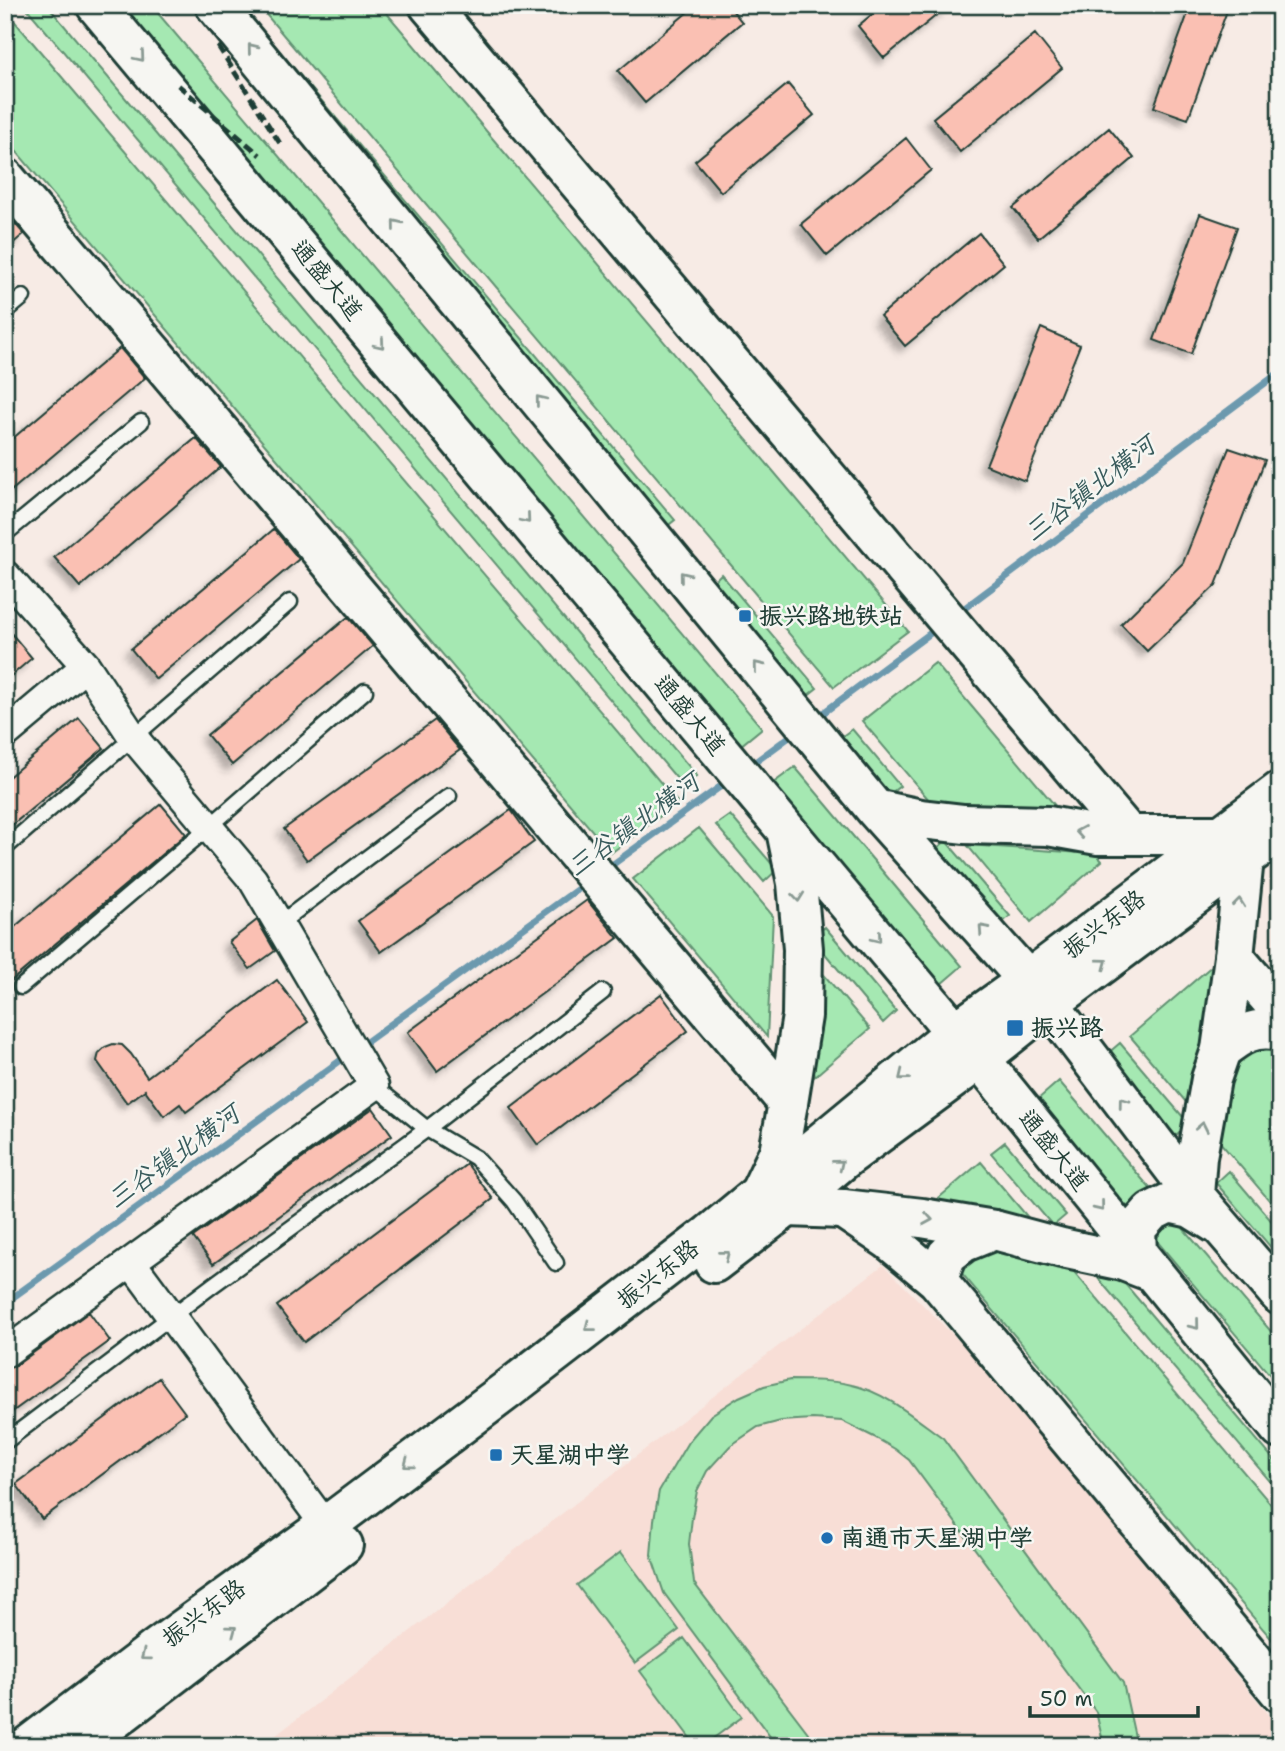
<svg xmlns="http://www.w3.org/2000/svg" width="1285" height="1751" viewBox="0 0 1285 1751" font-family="'Shantell Sans','LXGW WenKai TC',sans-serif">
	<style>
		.built { fill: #f8ded6 }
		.green { fill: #a5e8b2; stroke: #629273; stroke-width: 2 }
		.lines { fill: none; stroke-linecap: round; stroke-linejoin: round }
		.stream { stroke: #6c99ae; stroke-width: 7 }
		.building { fill: #fac0b3; stroke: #1f3d34; stroke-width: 2; filter: url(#shadow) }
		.lane-casing { stroke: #1f3d34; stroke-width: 19 }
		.street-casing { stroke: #1f3d34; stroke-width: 33 }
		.secondary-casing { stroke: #1f3d34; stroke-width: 44 }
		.primary-casing { stroke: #1f3d34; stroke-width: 44 }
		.lane { stroke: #f6f6f2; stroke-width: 14 }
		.street { stroke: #f6f6f2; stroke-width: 28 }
		.secondary { stroke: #f6f6f2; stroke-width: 38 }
		.primary { stroke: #f6f6f2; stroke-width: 38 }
		.rail { stroke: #1f3d34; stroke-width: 5; stroke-dasharray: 10 5; stroke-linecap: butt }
		.oneway { stroke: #8a9a93 }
		.poi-dot { fill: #1f6fb2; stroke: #f6f6f2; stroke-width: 2.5 }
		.labels { text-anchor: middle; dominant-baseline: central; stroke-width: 5; stroke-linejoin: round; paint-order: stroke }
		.street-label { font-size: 24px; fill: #1f3d34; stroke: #f6f6f2 }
		.poi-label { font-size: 24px; font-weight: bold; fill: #1f3d34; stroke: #f6f6f2; text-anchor: start }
		.water-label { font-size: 26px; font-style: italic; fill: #395c5d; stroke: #f6f6f2 }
	</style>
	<defs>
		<filter id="shadow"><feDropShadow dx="-6" dy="6" stdDeviation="3.5" flood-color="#0004"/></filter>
	</defs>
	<rect width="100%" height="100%" fill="#f7ebe5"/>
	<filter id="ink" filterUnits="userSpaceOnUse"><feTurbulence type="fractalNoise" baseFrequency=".0143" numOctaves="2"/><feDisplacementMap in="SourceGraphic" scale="14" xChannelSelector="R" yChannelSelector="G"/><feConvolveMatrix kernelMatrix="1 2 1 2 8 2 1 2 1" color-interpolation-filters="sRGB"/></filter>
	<g filter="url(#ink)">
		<path class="built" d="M883,1265L966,1348L1280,1728V1746H262Z"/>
		<path class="green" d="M24,5H47L697,776L684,787Z
			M114,5H151L762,728L740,746Z
			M217,5H241L675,520L661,531Z
			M258,5H380L908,631L834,687Z
			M5,10L678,803L611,853L5,138Z
			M721,574L817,688L803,699L708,587Z
			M935,663L1063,815L935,807L862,721Z
			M852,729L900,786L886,797L837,740Z
			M795,767L962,966L941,984L772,784Z
			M730,815L777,870L764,882L716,825Z
			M699,828L773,916L767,1037L633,879Z
			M946,841L1010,916L996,928L932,852Z
			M967,845L1096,854L1102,861L1031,922Z
			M825,927L896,1011L883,1023L812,938Z
			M814,963L870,1029L807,1083Z
			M1213,965L1280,1045V1213L1130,1036Z
			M1120,1043L1189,1124L1176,1136L1107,1054Z
			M1059,1081L1154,1193L1132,1213L1037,1100Z
			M1005,1142L1066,1215L1053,1226L991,1153Z
			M981,1162L1280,1515V1649L915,1218Z
			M1229,1171L1280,1231V1258L1216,1183Z
			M1171,1214L1280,1342V1387L1150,1233Z
			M1109,1265L1280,1467V1493L1097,1277Z
			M790,1380C811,1380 831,1380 852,1385C885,1392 915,1418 943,1438L1123,1683L1137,1746H1104L1096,1712L909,1460L895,1449L874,1437L842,1421L813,1419L781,1421L758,1427L730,1446L707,1471L697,1491L692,1518L689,1544L694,1583L818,1746H777L664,1593L651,1555L654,1520L659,1491L688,1442L711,1415L739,1397L764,1386Z
			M621,1552L679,1630L635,1663L577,1585Z
			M684,1638L742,1717L703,1746H696L640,1671Z"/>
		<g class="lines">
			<path class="stream" d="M958,613L1280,372
				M815,719L940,626
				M747,768L796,732
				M605,870L728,781
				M358,1048L586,883
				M5,1303L348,1055"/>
		</g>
		<path class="building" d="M696,5H728L742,22L645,103L618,71Z
			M883,5H949L884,58L858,26Z
			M1191,5H1229L1188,119L1154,107Z
			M1035,34L1062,68L960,152L933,118Z
			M788,84L814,115L721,192L695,161Z
			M1109,128L1134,158L1038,238L1013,208Z
			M906,138L931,170L827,256L801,224Z
			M5,212L24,234L5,250Z
			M1200,214L1237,227L1191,354L1154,340Z
			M979,233L1004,264L905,346L880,316Z
			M1041,328L1080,345L1025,481L986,465Z
			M120,348L145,378L5,496V445Z
			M196,438L221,467L80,587L54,557Z
			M1229,448L1265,460L1216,585L1147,651L1121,624L1183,563Z
			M274,529L299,559L156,679L131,649Z
			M348,617L373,646L232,765L207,735Z
			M5,626L32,658L5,681Z
			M79,718L104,748L5,831V780Z
			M435,720L460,750L307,860L284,829Z
			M161,804L186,834L5,986V935Z
			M511,810L534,842L381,952L358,921Z
			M587,900L618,938L437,1071L408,1032Z
			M257,920L275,951L250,969L229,942Z
			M277,980L308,1022L186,1112L180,1104L164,1116L145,1090L127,1103L97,1061L99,1053L105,1047L113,1044L122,1045L131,1054L147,1077Z
			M661,994L688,1031L538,1145L511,1108Z
			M373,1108L392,1135L213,1264L193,1237Z
			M467,1164L493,1199L304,1342L277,1306Z
			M89,1312L110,1341L5,1417V1369L15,1366Z
			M159,1378L185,1413L42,1519L16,1484Z"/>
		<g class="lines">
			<defs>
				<path id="lane" d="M5,312L23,297
					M5,534L141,422
					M5,848L290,602
					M279,924L449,796
					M21,987L209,827L365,691
					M374,1086L427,1129L476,1158L514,1201L556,1263
					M5,1442L213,1285L427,1129L603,992"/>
				<path id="street" d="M5,575L86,666L133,737L253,880L374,1086L5,1353
					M5,734L86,666
					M131,1262L337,1541"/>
				<path id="secondary" d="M429,5L1129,835
					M5,178L788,1103
					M1234,957L1280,1011
					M1221,1050C1241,1034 1253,1026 1280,1031
					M843,1209L889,1240L937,1280L1280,1692
					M714,1263L787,1207L847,1157L980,1059L1049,1004L1280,832
					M937,1280L947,1255L964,1242L994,1230
					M28,1746L157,1648L326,1526L506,1391L710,1234L955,1032L1028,980L1280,791
					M80,1746L343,1545"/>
				<path id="primary" d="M96,5L955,1032L980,1059L1280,1429
					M215,5L875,809L1049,1004L1194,1195L1280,1295
					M875,809L921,819L964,824L1048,826L1098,835H1222
					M759,1194L779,1152L788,1103L802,1016L803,949L797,883L787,835
					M1194,1195L1197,1157L1211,1079L1221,1050L1234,957L1244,858
					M787,1207L843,1209L922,1218L994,1230L1062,1248L1123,1261L1152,1272
					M1137,1253L1136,1229L1151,1212L1169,1203L1191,1208L1215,1223"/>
			</defs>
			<use href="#lane" class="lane-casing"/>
			<use href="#street" class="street-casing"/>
			<use href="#secondary" class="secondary-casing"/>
			<use href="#primary" class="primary-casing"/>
			<use href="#lane" class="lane"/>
			<use href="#street" class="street"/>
			<use href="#secondary" class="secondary"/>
			<use href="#primary" class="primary"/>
			<path class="rail" d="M218,46L281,145
				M178,85L260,155"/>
		</g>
		<defs><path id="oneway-chevron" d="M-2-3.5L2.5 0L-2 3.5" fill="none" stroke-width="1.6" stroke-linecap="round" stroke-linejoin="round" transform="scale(1.75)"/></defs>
		<g class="oneway">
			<use href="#oneway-chevron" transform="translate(252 48) rotate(-129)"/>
			<use href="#oneway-chevron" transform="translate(140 57) rotate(50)"/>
			<use href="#oneway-chevron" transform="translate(396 224) rotate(-129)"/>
			<use href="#oneway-chevron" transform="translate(380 344) rotate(50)"/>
			<use href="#oneway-chevron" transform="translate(540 400) rotate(-129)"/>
			<use href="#oneway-chevron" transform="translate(526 519) rotate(50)"/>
			<use href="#oneway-chevron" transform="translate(684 576) rotate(-129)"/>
			<use href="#oneway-chevron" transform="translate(758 666) rotate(-129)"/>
			<use href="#oneway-chevron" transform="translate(1080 832) rotate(-170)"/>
			<use href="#oneway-chevron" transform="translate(798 897) rotate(84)"/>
			<use href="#oneway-chevron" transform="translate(1239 903) rotate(-84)"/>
			<use href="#oneway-chevron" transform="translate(983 929) rotate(-132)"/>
			<use href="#oneway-chevron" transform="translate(877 938) rotate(50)"/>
			<use href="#oneway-chevron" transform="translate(1103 963) rotate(-37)"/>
			<use href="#oneway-chevron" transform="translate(903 1076) rotate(141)"/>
			<use href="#oneway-chevron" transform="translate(1123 1102) rotate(-127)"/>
			<use href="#oneway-chevron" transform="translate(1202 1127) rotate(-79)"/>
			<use href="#oneway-chevron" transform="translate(839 1164) rotate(-39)"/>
			<use href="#oneway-chevron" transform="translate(1100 1207) rotate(51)"/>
			<use href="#oneway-chevron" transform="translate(928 1219) rotate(9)"/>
			<use href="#oneway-chevron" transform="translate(725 1255) rotate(-38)"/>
			<use href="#oneway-chevron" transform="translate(1195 1325) rotate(51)"/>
			<use href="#oneway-chevron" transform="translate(589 1327) rotate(142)"/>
			<use href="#oneway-chevron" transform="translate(408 1464) rotate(143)"/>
			<use href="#oneway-chevron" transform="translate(232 1630) rotate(-37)"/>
			<use href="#oneway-chevron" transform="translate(145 1656) rotate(143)"/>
		</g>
	</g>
	<g class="poi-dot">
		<rect x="738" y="609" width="14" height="14" rx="3.5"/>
		<rect x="1006" y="1019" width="18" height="18" rx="3.5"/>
		<rect x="489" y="1448" width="14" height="14" rx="3.5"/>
		<circle cx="827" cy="1538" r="7"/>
	</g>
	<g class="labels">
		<g class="street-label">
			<text transform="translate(327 280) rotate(50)">通盛大道</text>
			<text transform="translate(690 715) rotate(50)">通盛大道</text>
			<text transform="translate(1104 924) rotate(-37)">振兴东路</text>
			<text transform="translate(1054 1150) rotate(51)">通盛大道</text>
			<text transform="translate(658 1274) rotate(-38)">振兴东路</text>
			<text transform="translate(204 1613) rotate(-36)">振兴东路</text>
		</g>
		<g class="poi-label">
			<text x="759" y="616">振兴路地铁站</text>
			<text x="1031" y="1028">振兴路</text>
			<text x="510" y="1455">天星湖中学</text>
			<text x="841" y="1538">南通市天星湖中学</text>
		</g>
		<g class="water-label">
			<text transform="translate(1089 488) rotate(-37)">三谷镇北横河</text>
			<text transform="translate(633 824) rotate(-36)">三谷镇北横河</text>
			<text transform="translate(173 1156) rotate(-36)">三谷镇北横河</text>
		</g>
	</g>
	<rect width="1285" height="1751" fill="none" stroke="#f6f6f2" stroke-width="28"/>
	<rect x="14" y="14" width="1257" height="1723" fill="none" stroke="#1f3d34" stroke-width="2.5" filter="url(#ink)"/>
	<path d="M1030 1706v10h168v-10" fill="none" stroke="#1f3d34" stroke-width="3.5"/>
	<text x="1040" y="1706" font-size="21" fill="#1f3d34" stroke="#f6f6f2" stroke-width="5" paint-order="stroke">50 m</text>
</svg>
